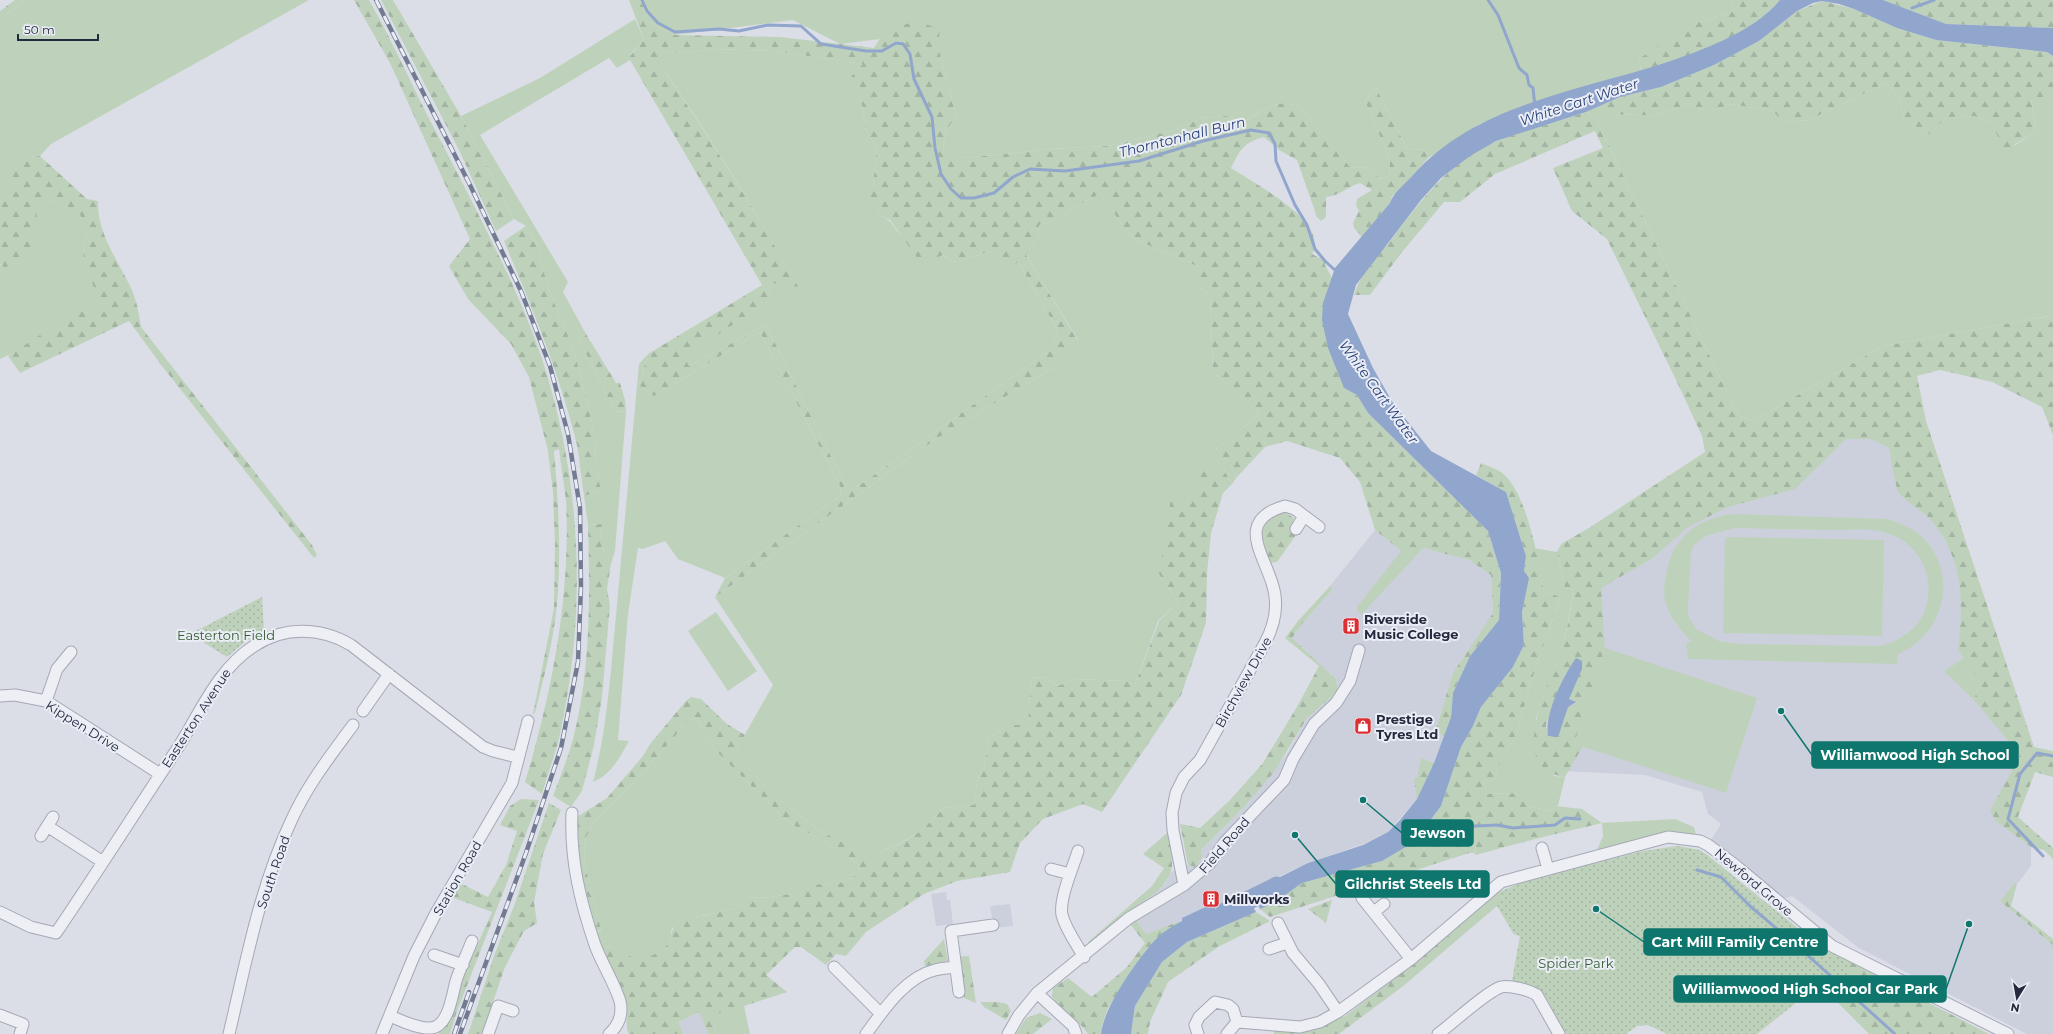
<svg xmlns="http://www.w3.org/2000/svg" width="2053" height="1034" viewBox="0 0 2053 1034" font-family="Montserrat,sans-serif">
	<style>
		.built { fill: #ccd0dc }
		.green { fill: #bed2bb; fill-rule: evenodd }
		.forest { fill: url(#forest-firs); fill-rule: evenodd }
		.park { fill: url(#park-dots) }
		.water { fill: #91a6cc }
		.lines { fill: none; stroke-linecap: round; stroke-linejoin: round }
		.stream { stroke: #91a6cc; stroke-width: 3 }
		.river { stroke: #91a6cc; stroke-width: 19 }
		.minor-casing { stroke: #a4a8b4; stroke-width: 13 }
		.minor { stroke: #eeeff5; stroke-width: 11 }
		.rail-casing { stroke: #727b92; stroke-width: 4.5 }
		.rail { stroke: #eaedf5; stroke-width: 3; stroke-dasharray: 9; stroke-linecap: butt }
		.labels { text-anchor: middle; dominant-baseline: central; stroke-width: 4; stroke-linejoin: round; paint-order: stroke }
		.poi-label { font-size: 13px; font-weight: bold; fill: #232a3e; stroke: #eaedf5; text-anchor: start }
		.park-label { font-size: 13px; fill: #325c2f; stroke: #eaedf5 }
		.street-label { font-size: 13px; fill: #232a3e; stroke: #eaedf5 }
		.water-label { font-size: 14px; font-style: italic; fill: #294276; stroke: #eaedf5 }
		.leader { fill: none; stroke: #0f766e; stroke-width: 1.5 }
		.callout-dot { fill: #0f766e; stroke: #eaedf5; stroke-width: 1.5 }
		.callout { fill: #0f766e; stroke: #0f766e; stroke-width: 1.5 }
		.callout-label { font-size: 14px; text-anchor: middle; font-weight: bold; fill: #fff }
	</style>
	<defs>
		<pattern id="forest-firs" width="22" height="20" patternUnits="userSpaceOnUse"><rect width="22" height="20" fill="#bed2bb"/><path d="M5 1l3.5 6h-7zM16 11l3.5 6h-7z" fill="#a3b4a2"/></pattern>
		<pattern id="park-dots" width="8" height="8" patternUnits="userSpaceOnUse"><rect width="8" height="8" fill="#bed2bb"/><path d="M2 2h.1M6 6h.1" fill="none" stroke="#a3b4a2" stroke-width="1.8" stroke-linecap="round"/></pattern>
	</defs>
	<rect width="100%" height="100%" fill="#dbdee7"/>
	<path class="built" d="M1899,368L2031,753L2008,829L2031,847V866L2017,884L2016,882L2000,901L2053,945V1034H2027L1859,948L1792,896L1787,898L1781,897L1711,840L1721,824L1708,814L1702,792L1645,775L1563,771L1588,569Z
		M1375,530L1401,551L1415,557L1423,548L1469,560L1491,575L1493,613L1453,673L1435,731L1444,736L1434,763L1417,799L1388,832L1363,844L1308,863L1267,882L1217,912L1212,904L1183,920L1146,934L1136,920L1133,909L1156,893L1165,884L1171,872L1188,865L1195,867L1201,859L1202,849L1244,807L1288,752L1307,718L1338,691L1336,679L1292,638L1301,625L1333,589L1330,586Z
		M946,892L947,900H950L953,924L936,926L931,894Z
		M1010,904L1013,926L994,928L990,906Z
		M699,1012L708,1034H683L679,1022Z"/>
	<path class="green" d="M26,0H309L51,144L40,156L29,158L2,200L0,199V19Z
		M645,0H1732L1735,11L1699,22L1639,59L1641,71L1517,108L1480,124L1428,158L1425,149L1408,150L1376,88L1365,101L1390,160L1389,176L1380,179L1370,168L1350,167L1298,105L1277,104L1259,112L1246,121L1226,116L1202,118L1171,131L1108,146L1051,149L965,158L944,154C942,138 947,128 956,116L938,46L885,30L880,39L840,44L793,20L674,35L647,21Z
		M635,19L644,40L630,55V60L617,68L609,58L480,135L568,282L563,292L586,334L579,340L615,411L626,412L615,551L611,564L601,544L602,524L588,525L584,496L601,491L596,466L595,435L574,350L548,288L537,244L526,226L514,219L461,116L540,78Z
		M716,49L774,51L864,64L851,86L861,98L866,130L877,147L873,185L869,202L877,206L881,216C895,222 893,230 903,236C919,246 937,250 953,262C970,259 980,252 997,252L1002,264L1018,262L1057,329L1052,349L863,483L848,491L766,325L689,366L683,357L772,299L769,290L772,282L797,287C756,210 710,137 661,66V53L691,52Z
		M1886,83L1900,99L1903,118L1928,135L1946,118L1974,116L1992,123L2014,146L2036,131L2031,98L2053,96V325L2049,316L1883,346L1753,421L1738,415L1596,119L1586,112L1606,103L1611,115L1635,114L1652,116L1688,104L1710,112L1730,104L1773,111L1783,122L1809,120Z
		M1100,194L1132,238L1197,266V286L1210,295L1213,372L1260,414L1216,449L1230,465L1237,477L1232,484L1224,470L1196,495L1159,574L1178,602L1158,621L1134,687L1127,681L1074,679L1058,686L1045,677L1031,678L1028,725H1008L989,738L984,766L977,782L974,805L944,808L921,831L897,845L884,850L875,860L820,831L778,799L741,760L736,750L773,685L715,597L936,439L1056,366L1078,340L1026,255L1038,237L1039,225L1054,221L1076,206Z
		M31,200H50L80,212L87,231L83,254L102,310L0,359V265L5,267Z
		M760,332L840,486L841,495L725,578L678,559L665,541L643,549L638,548L628,614L618,740L629,741C620,757 611,775 593,782C603,745 607,708 611,670L639,364L648,354L639,385L654,396Z
		M1735,514L1888,519C1902,524 1915,529 1925,540C1959,578 1943,635 1898,654L1897,664L1688,659L1686,643L1692,642C1681,631 1671,619 1666,604C1663,595 1664,585 1666,576C1671,539 1697,517 1735,514ZM1734,528C1768,529 1801,529 1835,530C1850,530 1868,528 1883,532C1917,540 1936,574 1926,607C1920,628 1899,642 1879,646L1740,644L1719,641L1696,629L1688,615V608L1691,551L1695,544L1706,536Z
		M1725,537L1884,540L1882,636L1723,633Z
		M1534,548L1557,552L1565,588L1574,590L1564,642L1536,718L1554,776L1565,777L1558,806H1555L1551,811L1528,806L1517,793L1487,794L1484,781L1494,780L1498,767L1517,734L1530,685L1560,597L1544,591Z
		M1401,551L1415,557L1361,615L1357,611V607Z
		M716,612L757,671L728,691L688,631Z
		M1605,648L1757,698L1726,793L1574,744Z
		M1964,658L1980,680L1974,700L1944,671Z
		M696,718L715,750L789,823L816,837L858,864L860,872L846,882L811,885L800,894C782,893 767,900 748,897L729,910L697,917L672,928C671,932 671,940 669,943C662,953 644,962 632,958C623,955 617,948 607,946L603,954L595,932L601,931L584,861L586,837L595,821L640,776L688,721Z
		M1675,819L1694,827L1696,835L1670,831L1597,850L1603,836L1602,823Z
		M1471,832L1476,848L1474,853H1469L1459,841L1461,835Z
		M1172,867C1167,892 1142,901 1124,915C1113,923 1102,934 1091,944L1088,942L1152,886L1164,868Z
		M744,1006L750,1034H714L716,1031L712,1022V1015Z"/>
	<path class="forest" d="M15,0H26L0,19V11Z
		M354,0H369C393,42 412,86 434,128C460,178 486,228 510,279C522,306 534,334 543,362C581,480 587,607 561,729C557,751 548,772 542,794L525,782C552,694 571,593 566,501C564,483 561,466 559,449L554,451C558,497 561,544 558,590C556,632 545,673 535,713L533,714L554,608L555,543L553,492L548,451L529,377L511,344L468,299L449,266L470,239L390,63Z
		M381,0H393L461,116L514,219L496,231L459,150Z
		M629,0H645L647,21L674,35L780,37L874,48L885,30L917,21L940,29L938,46L956,116C947,128 942,138 944,153L965,158L1051,149L1108,146L1171,131L1202,118L1226,116L1246,121C1255,115 1268,106 1278,104C1284,103 1292,105 1298,105L1350,167L1370,168L1380,179L1389,176L1390,160L1365,101L1376,88L1408,150L1425,149L1428,158L1400,190L1392,196L1390,203L1362,237L1354,228L1353,223L1359,211L1356,206L1357,199L1372,190L1360,183C1347,187 1339,196 1326,197V217L1321,221L1317,217L1297,160L1279,150L1264,137C1244,142 1240,150 1231,168C1252,182 1331,223 1312,254L1325,261V265L1332,278L1344,388L1357,395L1368,413L1488,531L1501,573L1499,620L1470,656L1453,693L1451,717L1444,736L1435,732L1453,673L1493,613L1491,575L1469,560L1423,548L1415,557L1401,551L1375,530L1360,482L1340,458L1287,441L1265,447L1237,477L1230,465L1216,449L1260,414L1213,372L1210,295L1197,286V266L1132,238L1100,194L1076,206L1054,221L1039,225L1038,237L1026,255L1078,341L1056,366L936,439L715,597L725,578L841,495L840,486L760,332L654,396L639,385L648,354L762,285L630,60V56L644,40ZM716,49L774,51L863,64L849,79L851,86L861,98L866,130L877,147L873,185L868,202L877,206L881,216L890,220L921,263L943,255L953,262C970,259 979,252 997,252L1002,264L1008,269L1018,262L1057,329L1052,349L863,483L848,491L766,325L689,366L684,357L772,299L769,290L772,283L798,287C756,211 710,138 661,66L662,53L691,52Z
		M1732,0H1780C1748,37 1687,59 1641,71L1639,59L1662,43L1699,22L1735,11Z
		M1883,0H2053V28L1946,24Z
		M1822,1L1854,9L1897,28L1936,40L2047,52L2053,56V96L2031,99L2036,131L2014,145V153L2006,155L1992,123L1974,116L1946,118L1928,135L1903,118L1900,99L1886,83L1809,120L1783,122L1773,111L1730,104L1710,112L1688,104L1652,116L1635,114L1610,115L1606,103L1620,97L1661,87L1714,65L1759,41L1797,11Z
		M1586,112L1596,119L1738,415L1753,421L1883,346L2050,316L2053,325V435L2042,407L1992,382L1940,370L1917,376L1926,421L2034,747L2053,751V777L2035,772L2018,817L2053,848V859L2044,850L2031,847L1996,821L1990,811L2020,755L1974,700L1980,680L1958,650C1964,601 1964,555 1927,516C1918,508 1906,502 1899,493C1895,487 1891,457 1889,448L1871,439H1846L1795,489L1728,507L1688,527L1653,558L1601,588L1605,648L1574,744L1583,746L1565,777C1501,768 1554,676 1564,641C1568,625 1571,607 1574,590L1565,588L1557,552L1561,544L1589,528L1705,452L1702,436L1678,384L1607,239L1572,211L1553,168L1603,148L1595,131L1495,174L1460,202H1444L1402,252L1370,295H1354C1360,274 1378,256 1391,240C1420,202 1451,159 1497,141C1526,130 1557,122 1586,112ZM1566,673L1571,692L1569,699L1576,703L1568,707L1548,736L1546,725Z
		M40,156L87,199L98,201C97,234 119,262 132,290C137,302 139,314 141,327L312,545L317,555L314,558L162,366L129,321L20,373L8,356L75,312L101,310L83,254L87,231L79,212L50,200H32L37,213L35,231L30,252L5,268L0,264V199L2,200L18,163L29,158Z
		M526,226L537,244L548,288L574,350L595,435L596,466L601,491L584,496C581,479 580,461 577,445C560,374 532,308 504,241Z
		M586,334L616,383H620L625,400L626,412L615,411L579,340Z
		M1481,463C1487,466 1495,468 1501,472C1527,491 1538,560 1544,591L1560,597L1530,685L1517,734L1498,767L1494,780L1484,781L1487,794L1517,793L1528,806L1551,811L1555,806L1582,809L1602,823C1559,833 1518,843 1476,855L1474,853L1476,848L1471,832L1462,835L1459,841L1469,853L1270,917L1260,909L1274,903L1302,883L1382,861L1411,844L1423,830L1441,806L1461,747L1473,726L1481,707L1513,667L1524,645L1522,612L1528,578L1524,571L1526,556L1506,492L1476,475Z
		M1203,467L1224,470L1232,484L1223,493L1211,533L1207,574L1206,623L1181,695L1102,812L1083,804L1043,819L1020,843L1010,872L957,881L924,894L866,932L846,956L836,954L826,965L801,947H795L766,975L787,992L735,1009L713,1015L712,1022L716,1031L714,1034H708L699,1012L679,1022L683,1034H629L627,1030L626,1007L603,954L607,946C617,948 623,954 632,957C644,962 660,953 668,944C673,937 669,931 678,922L728,910L748,897C767,900 782,893 800,894L810,885L846,882L860,872L858,864L816,837L789,823L715,750L696,718L688,721L640,776L595,821L586,837L584,861L601,930L595,932L576,857L577,817L607,798L643,756L650,744L685,702L691,697L701,699L727,724L745,735L736,750L741,760L778,799L820,831L875,859L884,850L898,845L921,831L944,808L974,805L977,782L984,766L989,738L1008,725H1028L1031,678L1045,677L1058,686L1074,679L1127,681L1134,687L1159,621L1178,602L1159,574L1171,499L1196,495Z
		M1285,512L1294,518L1291,528L1296,535L1277,562L1269,563C1260,536 1254,523 1285,512Z
		M602,524L601,544L611,564L607,589L610,605L602,697L594,745L582,791L571,807L553,796C560,777 568,758 573,739C591,670 590,596 588,525Z
		M1330,586L1333,589L1301,625L1292,638L1336,679L1338,691L1307,718L1274,772L1244,807L1202,849L1201,859L1195,867L1188,865L1180,824L1200,828L1230,800L1263,763L1298,705L1319,666L1285,638L1298,621Z
		M1421,758L1434,763L1417,799L1414,778H1417Z
		M521,799L539,800L456,1014L450,1034H439L438,1032L445,1026L463,977L492,912L451,897L460,883L488,897L506,865L517,831L500,825L510,806Z
		M549,803L561,810L543,854L534,902L537,923L524,931L505,967L482,1034H468L495,953L514,906Z
		M1167,833L1172,849V867L1164,868L1143,854Z
		M1677,846L1699,850L1707,855L1821,947L1989,1034H1869L1837,1002L1811,986L1792,1006Z
		M2015,882L2017,884L2011,906L2053,939V945L2000,901Z
		M1499,892L1509,905L1555,991L1514,970L1520,936L1514,934L1497,906L1402,987L1339,1034H1274V1031L1317,1028L1345,1016L1412,965Z
		M1332,900L1326,923L1308,909Z
		M1256,912L1270,921L1218,947L1168,982L1150,1022L1148,1034H1131L1135,1006L1162,962L1187,942Z
		M1136,920L1146,934L1183,920L1157,938L1135,966L1108,1008L1102,1025L1101,1034H1088C1078,1019 1061,1011 1052,996L1053,988L1068,978L1092,997L1127,967L1145,943L1130,924Z
		M944,939L948,961L925,966L924,961Z
		M969,956L976,1003L964,998L960,957Z
		M980,1002H999L1007,1004L1011,1011L1006,1020L984,1007Z
		M1040,1013L1052,1019L1033,1034H1016L1026,1018Z"/>
	<path class="park" d="M262,597L264,631L246,641L227,657L190,634Z
		M1677,846L1699,850L1707,855L1821,947L1851,963L1837,1002L1811,986L1792,1006L1757,1034H1667L1648,1025L1637,1026L1626,1034H1566L1544,994L1533,987L1512,981L1520,936L1514,934L1497,906L1504,898L1499,892L1525,881L1643,851Z"/>
	<path class="water" d="M1780,0H1883L1946,24L2053,28V56L2047,52L1936,40L1897,28L1854,9L1839,4L1822,1L1813,3L1797,11L1759,41L1714,65L1661,87L1620,97L1586,112L1496,141L1470,156L1441,178L1421,200L1356,285L1348,314L1373,368L1393,403L1431,451L1506,492L1526,556L1524,571L1529,578L1522,612L1524,645L1513,667L1481,707L1473,726L1461,747L1441,806L1423,830L1411,844L1382,861L1302,883L1274,903L1260,909L1250,892L1308,863L1363,845L1388,832L1400,820L1417,799L1434,763L1451,717L1453,693L1470,656L1499,620L1501,573L1488,531L1368,413L1357,395L1344,388L1328,348L1322,320L1323,303L1335,268L1390,203C1393,193 1405,184 1413,175C1482,97 1600,89 1693,53C1724,41 1758,26 1780,0Z
		M1576,658L1582,661V669L1569,699L1576,702L1568,707L1558,737L1548,736C1544,715 1563,676 1576,658Z
		M1246,894L1256,912L1187,942L1162,962L1135,1006L1131,1034H1101C1103,1008 1138,958 1157,938C1164,931 1173,926 1182,921V918L1212,904L1217,911Z"/>
	<g class="lines">
		<path class="stream" d="M642,0L647,11L658,23L675,32L719,29L739,31L768,25L801,26L821,44L866,51H882L896,43L903,44L910,54L914,79L932,117L935,148L941,174L951,189L961,198H974L994,193L1013,177L1030,169L1065,171L1139,161L1203,141L1251,130L1269,133L1275,144L1276,161L1295,205L1307,225L1315,249L1325,261L1337,272
			M1488,0L1498,15L1519,68L1527,75L1529,85L1533,88L1535,107
			M1912,8L1934,0
			M1418,833L1437,835L1456,827L1497,825L1513,828L1555,825L1565,818L1580,819
			M2043,856L2008,819L2020,774L2037,753L2053,756
			M1697,870L1721,877L1750,906L1804,952L1895,1034"/>
		<path class="river" d="M1225,912L1277,886"/>
		<defs>
			<path id="minor" d="M1296,529L1304,516
				M0,696L15,695L46,701L160,774
				M46,701L57,669L71,652
				M363,711L389,674
				M572,813C570,860 580,901 595,945C602,964 614,982 620,1001C623,1014 619,1025 609,1034
				M47,826L103,862
				M41,836L53,817
				M1542,848L1548,869
				M1078,851C1073,868 1059,898 1062,915C1066,930 1076,943 1084,957
				M1051,869L1070,874
				M1184,885L1173,830L1172,813L1176,793L1184,777L1200,760L1265,643C1275,624 1279,603 1272,583C1262,551 1236,520 1285,506L1295,509L1319,527
				M1362,898L1411,959
				M0,912L31,927L56,933C98,871 138,808 179,746C201,711 218,669 254,646C284,626 321,627 351,645L483,747L493,751L517,757
				M1374,912L1384,904
				M1278,923L1293,953L1319,984L1338,1012
				M1269,949L1287,943
				M434,955L463,965
				M834,967L881,1014
				M959,992L951,931L993,925
				M1037,993L1073,1026L1076,1034
				M0,1015L23,1024L20,1034
				M390,1016C402,1021 418,1029 431,1028C449,1026 452,995 456,981C460,968 467,954 472,941
				M1237,1022L1300,1027L1320,1022L1338,1012L1411,959L1501,882L1668,837L1700,841L1708,845L1735,865L1832,946L2008,1034
				M229,1034C246,962 260,886 292,819C308,784 331,755 353,725
				M382,1034L414,956L436,913L512,783L528,721
				M488,1034L498,1006L513,1011
				M866,1034C883,1011 905,977 935,970C942,968 949,968 956,967
				M1008,1034L1019,1015L1037,993L1129,918L1184,885L1210,863L1225,842L1284,780L1293,759L1314,724L1336,703L1350,681L1359,650
				M1198,1034L1195,1025L1199,1017L1215,1002L1228,1005L1233,1009L1237,1022L1227,1034
				M1438,1034C1453,1023 1486,992 1501,987C1510,985 1529,990 1537,995L1559,1034"/>
		</defs>
		<use href="#minor" class="minor-casing"/>
		<use href="#minor" class="minor"/>
		<defs>
			<path id="rail" d="M376,0L470,185L521,291L550,366L568,434L580,508L581,587L578,662L561,748L526,853L460,1034
				M454,1034L469,992"/>
		</defs>
		<use href="#rail" class="rail-casing"/>
		<use href="#rail" class="rail"/>
	</g>
	<defs>
		<symbol id="building-square" viewBox="-11 -11 22 22"><rect x="-9" y="-9" width="18" height="18" rx="4" fill="#dc2f34" stroke="#eaedf5"/><path d="M-4-6H4V6H1V3H-1V6H-4ZM-2.5-4.3h1.7v1.8h-1.7ZM.8-4.3h1.7v1.8H.8ZM-2.5-1h1.7V.8h-1.7ZM.8-1h1.7V.8H.8Z" fill="#fff"/></symbol>
		<symbol id="shop-square" viewBox="-11 -11 22 22"><rect x="-9" y="-9" width="18" height="18" rx="4" fill="#dc2f34" stroke="#eaedf5"/><path d="M-5-2.5h2.3a2.7 3.5 0 0 1 5.4 0H5L5.5 6h-11ZM-1.5-2.5h3a1.5 2.3 0 0 0-3 0Z" fill="#fff"/></symbol>
	</defs>
	<g fill-rule="evenodd">
		<use href="#building-square" x="1341" y="616" width="20" height="20"/>
		<use href="#shop-square" x="1353" y="716" width="20" height="20"/>
		<use href="#building-square" x="1201" y="889" width="20" height="20"/>
	</g>
	<g class="labels">
		<g class="poi-label">
			<text x="1364" y="619">Riverside<tspan x="1364" dy="15">Music College</tspan></text>
			<text x="1376" y="719">Prestige<tspan x="1376" dy="15">Tyres Ltd</tspan></text>
			<text x="1224" y="899">Millworks</text>
		</g>
		<g class="park-label">
			<text x="226" y="635">Easterton Field</text>
			<text x="1576" y="963">Spider Park</text>
		</g>
		<g class="street-label">
			<text transform="translate(1243 682) rotate(-61)">Birchview Drive</text>
			<text transform="translate(196 718) rotate(-57)">Easterton Avenue</text>
			<text transform="translate(83 726) rotate(32)">Kippen Drive</text>
			<text transform="translate(1224 845) rotate(-49)">Field Road</text>
			<text transform="translate(273 872) rotate(-71)">South Road</text>
			<text transform="translate(457 878) rotate(-60)">Station Road</text>
			<text transform="translate(1754 882) rotate(40)">Newford Grove</text>
		</g>
		<g class="water-label">
			<text transform="translate(1579 102) rotate(-18)">White Cart Water</text>
			<text transform="translate(1182 137) rotate(-14)">Thorntonhall Burn</text>
			<text transform="translate(1379 392) rotate(54)">White Cart Water</text>
		</g>
	</g>
	<path class="leader" d="M1781 711L1812 755M1363 800L1402 833M1295 835L1336 884M1596 909L1644 942M1969 924L1946 989"/>
	<g class="callout-dot">
		<circle cx="1781" cy="711" r="4"/>
		<circle cx="1363" cy="800" r="4"/>
		<circle cx="1295" cy="835" r="4"/>
		<circle cx="1596" cy="909" r="4"/>
		<circle cx="1969" cy="924" r="4"/>
	</g>
	<g class="callout">
		<rect x="1812" y="742" width="206" height="26" rx="4"/>
		<rect x="1402" y="820" width="71" height="26" rx="4"/>
		<rect x="1336" y="871" width="153" height="26" rx="4"/>
		<rect x="1644" y="929" width="183" height="26" rx="4"/>
		<rect x="1674" y="976" width="272" height="26" rx="4"/>
	</g>
	<g class="callout-label">
		<text x="1915" y="760">Williamwood High School</text>
		<text x="1438" y="838">Jewson</text>
		<text x="1413" y="889">Gilchrist Steels Ltd</text>
		<text x="1735" y="947">Cart Mill Family Centre</text>
		<text x="1810" y="994">Williamwood High School Car Park</text>
	</g>
	<g transform="translate(2017 998) rotate(191)" stroke="#eaedf5" stroke-width="3" paint-order="stroke">
	<path d="M0-3L7 15L0 10L-7 15Z" fill="#232a3e"/>
	<text y="-6" font-size="11" font-weight="bold" text-anchor="middle" fill="#232a3e">N</text>
	</g>
	<path d="M18 34v6h80v-6" fill="none" stroke="#232a3e" stroke-width="2"/>
	<text x="24" y="34" font-size="12" fill="#232a3e" stroke="#eaedf5" stroke-width="3" paint-order="stroke">50 m</text>
</svg>
